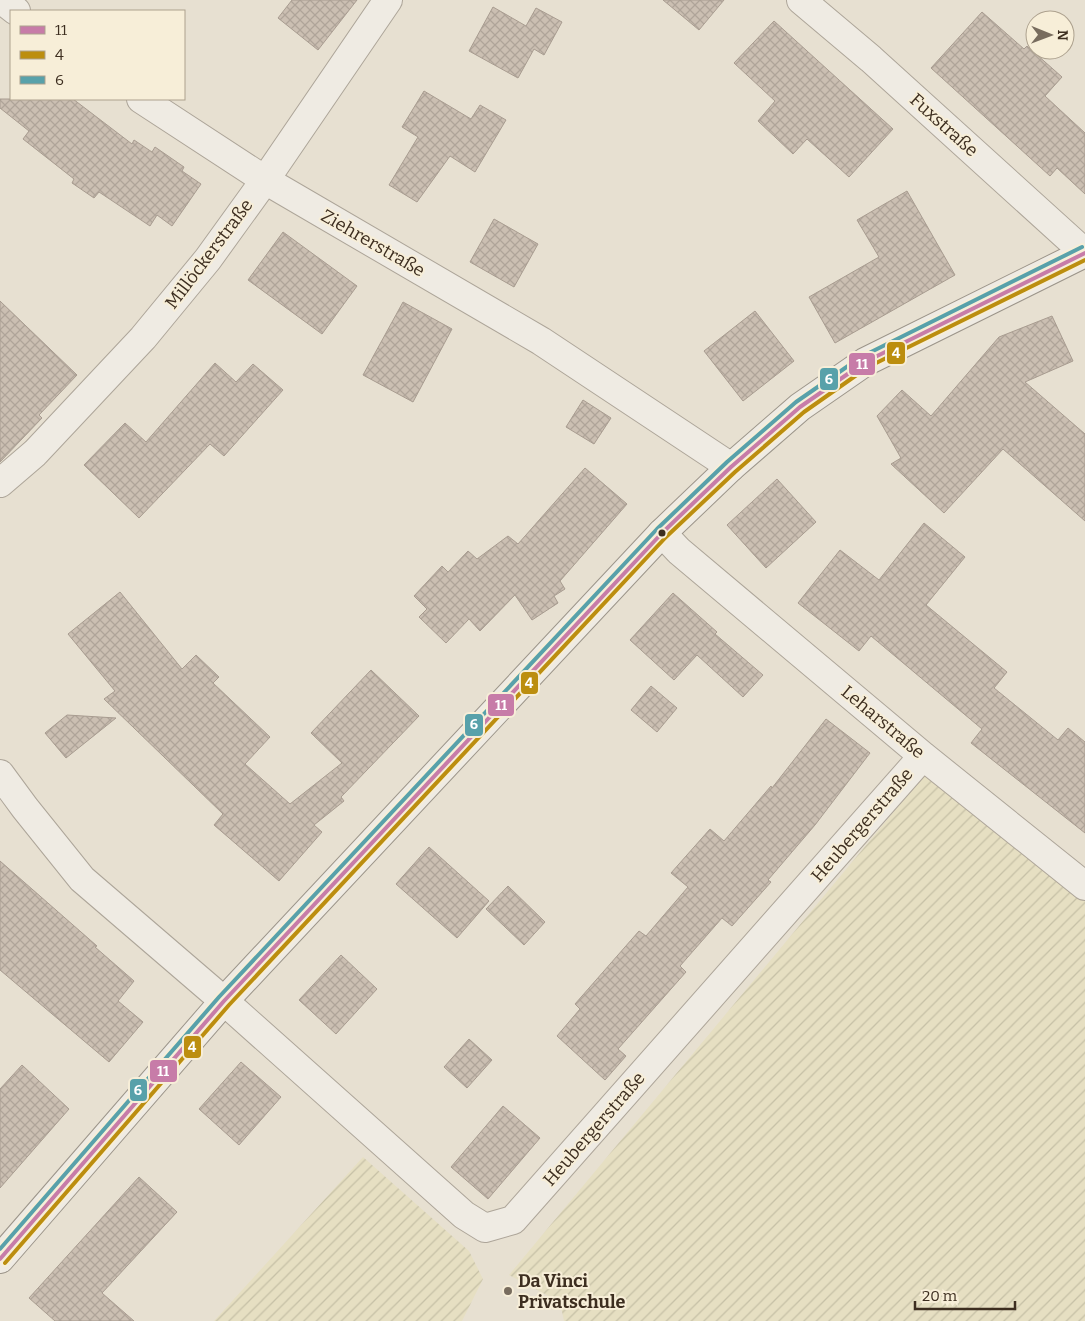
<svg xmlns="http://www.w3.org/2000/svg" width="1085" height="1321" viewBox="0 0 1085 1321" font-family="Bitter,serif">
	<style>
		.farmland { fill: url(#farmland-furrows) }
		.building { fill: url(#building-cross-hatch); stroke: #a89c90 }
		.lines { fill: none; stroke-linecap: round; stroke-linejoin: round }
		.street-casing { stroke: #ada599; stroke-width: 30 }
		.secondary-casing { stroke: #9c958a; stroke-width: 30 }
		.street { stroke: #efebe3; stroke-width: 28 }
		.secondary { stroke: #efebe3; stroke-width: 28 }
		.bus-1-casing { stroke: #f7eed8; stroke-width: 8 }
		.bus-2-casing { stroke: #f7eed8; stroke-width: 8 }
		.bus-3-casing { stroke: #f7eed8; stroke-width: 8 }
		.bus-1 { stroke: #c77ca8; stroke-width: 4 }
		.bus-2 { stroke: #bc8e0f; stroke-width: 4 }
		.bus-3 { stroke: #58a1aa; stroke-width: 4 }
		.bus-dot { fill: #3d2e20; stroke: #f7eed8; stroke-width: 2 }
		.poi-dot { fill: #786c5e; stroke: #f7eed8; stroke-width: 2 }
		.labels { text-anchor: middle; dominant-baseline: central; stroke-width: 4; stroke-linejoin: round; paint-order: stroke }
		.street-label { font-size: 18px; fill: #3d2e20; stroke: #f7eed8 }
		.poi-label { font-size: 18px; font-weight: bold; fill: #3d2e20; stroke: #f7eed8; text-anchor: start }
		.line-badge { stroke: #f7eed8; stroke-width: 2 }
		.badge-label { font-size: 14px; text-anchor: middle; font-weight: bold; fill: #fff }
	</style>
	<defs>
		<pattern id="farmland-furrows" width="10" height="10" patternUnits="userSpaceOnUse" patternTransform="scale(1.25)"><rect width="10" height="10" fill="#e6dfc2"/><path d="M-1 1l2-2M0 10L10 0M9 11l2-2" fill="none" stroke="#c6c0a6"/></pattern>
		<pattern id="building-cross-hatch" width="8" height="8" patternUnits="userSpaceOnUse" patternTransform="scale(1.25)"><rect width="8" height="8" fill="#cbbfb2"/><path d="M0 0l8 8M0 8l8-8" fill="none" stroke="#afa499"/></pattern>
	</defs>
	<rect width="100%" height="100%" fill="#e7e0d1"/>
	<path class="farmland" d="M926,773L1085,901V1321H564L560,1302L509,1275Z
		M363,1157L469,1251L483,1279L462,1321H214Z"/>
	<path class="building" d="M292,0H357L318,50L278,18Z
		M663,0H724L699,30Z
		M493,7L526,26L536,8L562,22L544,55L534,49L518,78L469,51Z
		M982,12L1024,49L1027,46L1062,77L1045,96L1085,133V194L1057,168L1050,176L931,68Z
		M774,21L893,129L849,177L807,139L793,154L758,121L775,101L734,63Z
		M424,91L471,119L480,105L506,120L475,172L450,156L417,202L389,185L418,137L402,127Z
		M0,99H73L132,144L134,140L152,152L155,147L184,167L182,171L201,184L172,226L157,215L150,226L99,192L94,198L72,183L74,179L23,139L29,131L0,108Z
		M907,191L955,275L835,343L809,297L879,257L857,220Z
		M494,219L538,244L514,287L470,262Z
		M283,232L357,286L322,334L248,280Z
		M0,301L77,375L39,415L42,418L0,462Z
		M403,302L452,329L413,402L363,375Z
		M755,311L794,361L743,401L704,351Z
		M1052,316L1073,361L1025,382L1085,434V521L1003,449L944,513L891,464L901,458L877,416L902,390L931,416L999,337Z
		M215,363L236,382L253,364L283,390L224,456L210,444L139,518L84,465L125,423L146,442Z
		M583,400L611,418L594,444L566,427Z
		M585,468L627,504L560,581L565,589L554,596L558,603L532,620L515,595L480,631L469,619L446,643L419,617L427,609L414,596L442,566L448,572L468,551L477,559L508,536L518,544Z
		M777,479L816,522L766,568L727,525Z
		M924,523L965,557L926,605L1007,672L994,688L1058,740L1068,728L1085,742V833L971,743L982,729L871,636L859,651L798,603L840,550L879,580Z
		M120,592L182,669L196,655L219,677L213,683L270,737L245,764L290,804L342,763L311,733L371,670L419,716L341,797L344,801L314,825L322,832L279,881L214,825L223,814L104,699L115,691L68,634Z
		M673,593L717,632L715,634L763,675L743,697L697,655L674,680L630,640Z
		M651,686L677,708L657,732L631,710Z
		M67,715L116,718L66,758L45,733Z
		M826,719L870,753L815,825L768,880L771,882L732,926L722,918L680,966L686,972L618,1049L626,1056L605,1080L557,1036L580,1009L575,1004L639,931L646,936L688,887L671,873L710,829L724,841L771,786L772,788Z
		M429,847L489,901L457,938L396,884Z
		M0,861L97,946L95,947L134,981L118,1001L143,1022L109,1062L0,970Z
		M508,886L545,922L524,945L486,909Z
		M341,955L377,989L336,1034L299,1000Z
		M469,1039L492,1060L467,1088L444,1067Z
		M241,1062L281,1097L239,1145L199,1109Z
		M22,1065L69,1109L0,1188V1089Z
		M503,1106L540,1138L488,1199L451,1167Z
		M139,1177L177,1212L102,1293L134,1321H55L29,1298Z"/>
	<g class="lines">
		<defs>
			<path id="street" d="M2,0L16,11
				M801,0L871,59L1085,253
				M141,99L265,180L541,341L731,467
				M0,483L35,453L143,338L208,259L265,180L388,0
				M662,533L679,551L923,756L1085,886
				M0,774L25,808L82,879L224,1001L464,1215L485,1228L513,1220L923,756"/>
			<path id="secondary" d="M0,1259L224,1001L662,533L731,467L800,407L865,362L1085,253"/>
		</defs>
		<use href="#street" class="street-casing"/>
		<use href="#secondary" class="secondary-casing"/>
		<use href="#street" class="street"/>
		<use href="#secondary" class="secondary"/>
		<defs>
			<path id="bus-1" d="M0,1259L224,1001L662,533L731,467L800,407L865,362L1085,253"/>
			<path id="bus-2" d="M5,1263L229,1005L666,537L735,472L804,412L868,367L1085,260"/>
			<path id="bus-3" d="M0,1249L219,997L657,529L727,462L796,402L861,357L1082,247"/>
		</defs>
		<use href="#bus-1" class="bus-1-casing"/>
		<use href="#bus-2" class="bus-2-casing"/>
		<use href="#bus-3" class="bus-3-casing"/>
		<use href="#bus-1" class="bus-1"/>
		<use href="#bus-2" class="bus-2"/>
		<use href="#bus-3" class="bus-3"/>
	</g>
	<circle class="bus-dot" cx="662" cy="533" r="4.5"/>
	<circle class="poi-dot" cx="508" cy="1291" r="5"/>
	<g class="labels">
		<g class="street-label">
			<text transform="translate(944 125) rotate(42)">Fuxstraße</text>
			<text transform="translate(373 243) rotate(30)">Ziehrerstraße</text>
			<text transform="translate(209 254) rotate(-53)">Millöckerstraße</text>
			<text transform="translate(883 722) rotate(40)">Leharstraße</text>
			<text transform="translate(862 825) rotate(-49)">Heubergerstraße</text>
			<text transform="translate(594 1129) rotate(-49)">Heubergerstraße</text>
		</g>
		<g class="poi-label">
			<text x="518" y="1281">Da Vinci<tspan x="518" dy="21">Privatschule</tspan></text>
		</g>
	</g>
	<g class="line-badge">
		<rect x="886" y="341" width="20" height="24" rx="5" fill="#bc8e0f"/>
		<rect x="848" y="352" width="28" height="24" rx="5" fill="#c77ca8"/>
		<rect x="819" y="367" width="20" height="24" rx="5" fill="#58a1aa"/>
		<rect x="520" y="671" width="19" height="24" rx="5" fill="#bc8e0f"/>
		<rect x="487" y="693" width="28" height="24" rx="5" fill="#c77ca8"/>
		<rect x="464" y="713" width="20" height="24" rx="5" fill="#58a1aa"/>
		<rect x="183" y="1035" width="19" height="24" rx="5" fill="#bc8e0f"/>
		<rect x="149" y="1059" width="29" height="24" rx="5" fill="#c77ca8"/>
		<rect x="129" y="1078" width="19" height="24" rx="5" fill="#58a1aa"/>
	</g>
	<g class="badge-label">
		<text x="896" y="358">4</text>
		<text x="862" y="369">11</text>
		<text x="829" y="384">6</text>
		<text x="529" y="688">4</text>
		<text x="501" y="710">11</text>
		<text x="474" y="729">6</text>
		<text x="192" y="1052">4</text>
		<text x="163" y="1076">11</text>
		<text x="138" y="1095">6</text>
	</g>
	<rect x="10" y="10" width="175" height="90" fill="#f7eed8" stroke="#ada18e"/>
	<rect x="20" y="26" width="25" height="8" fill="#c77ca8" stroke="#ada18e"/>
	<text x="55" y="35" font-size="15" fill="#3d2e20">11</text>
	<rect x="20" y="51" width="25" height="8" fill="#bc8e0f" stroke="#ada18e"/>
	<text x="55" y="60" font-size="15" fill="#3d2e20">4</text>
	<rect x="20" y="76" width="25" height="8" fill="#58a1aa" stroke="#ada18e"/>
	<text x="55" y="85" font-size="15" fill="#3d2e20">6</text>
	<g transform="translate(1050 35) rotate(91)"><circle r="24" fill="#f7eed8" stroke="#ada18e"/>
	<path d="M0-4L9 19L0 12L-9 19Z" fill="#786c5e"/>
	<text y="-8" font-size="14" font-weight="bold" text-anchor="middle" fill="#3d2e20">N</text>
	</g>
	<path d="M915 1301v8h100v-8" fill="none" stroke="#3d2e20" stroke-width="2.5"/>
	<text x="922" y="1301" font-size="15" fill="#3d2e20" stroke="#f7eed8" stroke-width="4" paint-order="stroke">20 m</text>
</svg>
